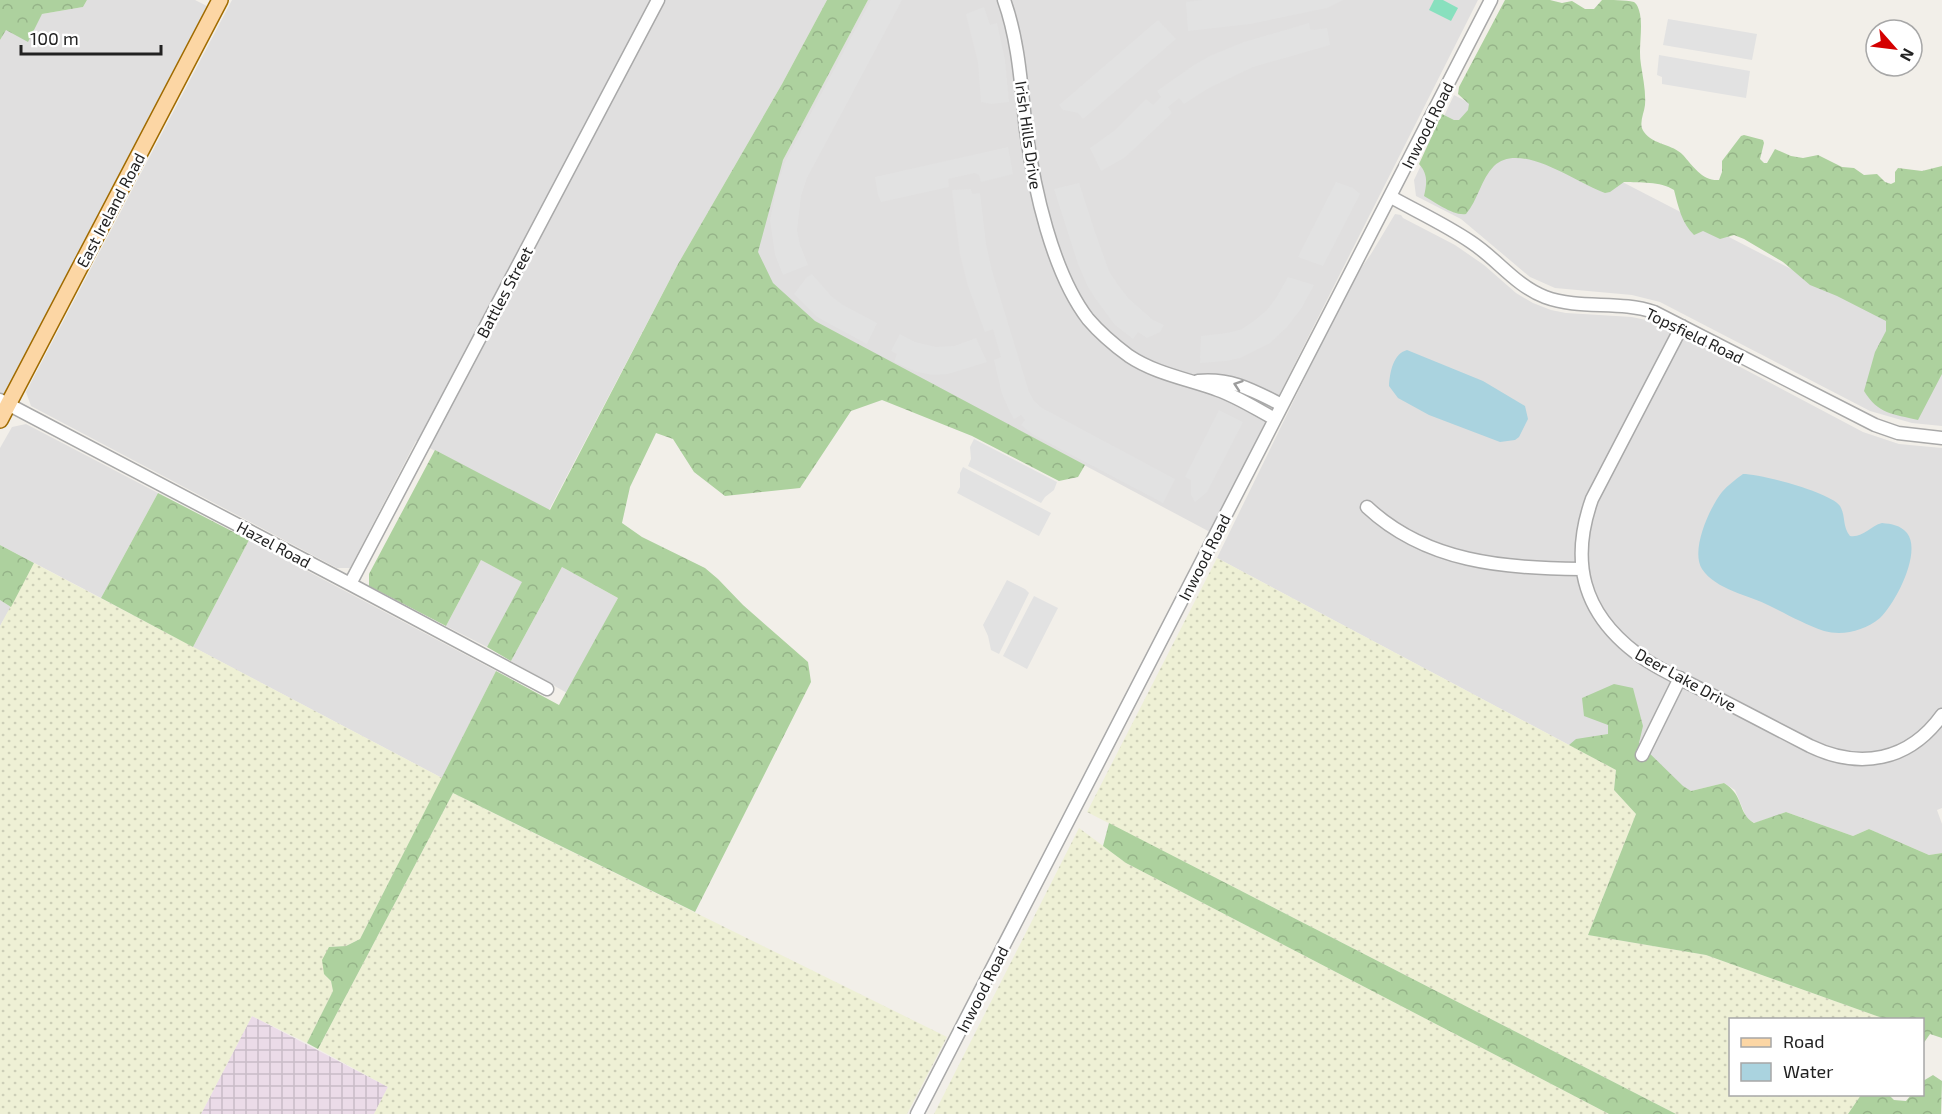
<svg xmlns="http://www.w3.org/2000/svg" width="1942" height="1114" viewBox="0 0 1942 1114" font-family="'Exo 2',sans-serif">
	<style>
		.residential { fill: #e0dfdf }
		.industrial { fill: url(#industrial-grid) }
		.farmland { fill: url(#farmland-dots) }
		.forest { fill: url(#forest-crowns) }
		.pitch { fill: #88e0be }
		.parking { fill: #e2e2e2 }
		.water { fill: #aad3df }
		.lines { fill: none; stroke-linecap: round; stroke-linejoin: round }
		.minor-casing { stroke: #a9a9a9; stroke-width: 15 }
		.major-casing { stroke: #a06b00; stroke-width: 18 }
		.minor { stroke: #fff; stroke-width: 12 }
		.major { stroke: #fcd6a4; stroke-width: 15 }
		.oneway { stroke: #9c9c9c }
		.labels { text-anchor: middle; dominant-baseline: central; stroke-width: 5; stroke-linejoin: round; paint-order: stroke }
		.street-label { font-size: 16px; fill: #222; stroke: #fff }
	</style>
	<defs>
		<pattern id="industrial-grid" width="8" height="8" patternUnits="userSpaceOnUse" patternTransform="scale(1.5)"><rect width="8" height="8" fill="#ebdbe8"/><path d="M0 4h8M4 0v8" fill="none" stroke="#c9bcc7"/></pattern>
		<pattern id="farmland-dots" width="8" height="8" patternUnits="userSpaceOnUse" patternTransform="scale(1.5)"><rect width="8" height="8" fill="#eef0d5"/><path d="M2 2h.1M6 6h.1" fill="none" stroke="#ccceb7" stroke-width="1.8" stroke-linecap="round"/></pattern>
		<pattern id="forest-crowns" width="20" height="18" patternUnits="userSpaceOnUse" patternTransform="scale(1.5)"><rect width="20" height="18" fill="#add19e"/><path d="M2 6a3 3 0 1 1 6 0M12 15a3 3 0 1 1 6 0" fill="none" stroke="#95b388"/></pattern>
	</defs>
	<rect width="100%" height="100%" fill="#f2efe9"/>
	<path class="residential" d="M87,0H195L207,6L0,402V40L6,29L42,14L83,7Z
		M232,0H827L782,84L678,264L549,510L416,441L350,568H337L31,406L26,392Z
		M868,0H1478L1210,532L723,273Z
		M1454,95L1942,347V426L1912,423L1870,411L1660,302L1632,295L1555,288L1530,277L1461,219L1416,196L1414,180Z
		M1395,214L1401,215L1403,218L1455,245L1484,265L1516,293L1533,303L1551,310L1566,313L1632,317L1646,320L1691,341L1863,432L1899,444L1942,448V808L1937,810L1942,824V853L1929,855L1869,829L1853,836L1786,812L1755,823L1747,819L1735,790L1724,783L1691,791L1569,745L1217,558L1352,281L1371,254Z
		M26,424L158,493L101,598L0,545V448L12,427Z
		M249,540L496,671L442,778L193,647Z
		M481,560L523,582L487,647L446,626Z
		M562,567L618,598L567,693L511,661Z
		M0,600L11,607L0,626Z"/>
	<path class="industrial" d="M252,1016L388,1087L374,1114H201Z"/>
	<path class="farmland" d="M1217,558L1616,770L1614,790L1636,814L1588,935L1706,955L1885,1019L1730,1020V1094L1861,1095L1848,1114H1676L1087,812Z
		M34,563L442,778L360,939L346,946L329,947L324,973L331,981L333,991L307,1043L252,1016L201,1114H0V626Z
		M453,793L947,1037L907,1114H374L388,1087L318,1049Z
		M1079,828L1126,863L1609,1114H934Z"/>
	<path class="forest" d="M0,0H87L83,7L42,14L28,42L6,30L0,40Z
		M827,0H868L783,160L758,252L773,283L815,321L1085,465L1078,477L1059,481L972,436L882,400L851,411L800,488L725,496L694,472L673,439L656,433L630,487L622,523L642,537L705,568L718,579L743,605L808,662L811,682L695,912L453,793L318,1049L307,1043L333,991L331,981L324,974L322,960L329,947L346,946L360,939L496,671L559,705L618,598L562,567L511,661L487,647L522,582L481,560L446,626L369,586V574L435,450L550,510L678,264L782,84Z
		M1505,0H1550L1562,3L1572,1L1585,9H1594L1602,0C1611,0 1625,0 1634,2C1638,5 1639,10 1640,14C1643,30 1638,48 1641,65C1643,78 1646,92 1645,105C1644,114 1638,124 1644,132C1653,145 1673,144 1683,155C1693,166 1702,181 1719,180L1722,172V161L1741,136L1744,135L1763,140L1764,143L1760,159L1764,163H1767L1775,149L1791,156L1803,158L1818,155L1842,167L1854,168L1864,175L1877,174L1885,182L1891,184L1895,182V172L1898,168L1922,171L1942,166V374L1918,420C1893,414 1878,414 1864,391L1875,352L1886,331V321L1837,296L1810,285L1783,262L1744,239L1734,235L1720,239L1703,231L1694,235C1682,224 1678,206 1674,190C1660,181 1640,183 1624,182L1610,192L1605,193C1578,184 1520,140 1494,166C1481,179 1478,200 1466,214C1453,216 1435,202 1424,196C1427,183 1428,174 1419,164L1442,114L1454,120H1459L1468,110L1469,104L1458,94L1459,87Z
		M158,493L249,540L193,647L101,598Z
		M0,545L34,563L11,607L0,600Z
		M1614,684L1633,688L1643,726L1639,743L1683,786L1691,791L1724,783C1745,796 1737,813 1754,823L1786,812L1853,836L1869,829L1929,855L1942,853V1038L1930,1034L1923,1044L1922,1020L1885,1019L1706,955L1588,935L1636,814L1614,790L1616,770L1569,745L1576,739L1608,734V725L1584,716L1582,698Z
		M1109,823L1676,1114H1609L1126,863L1103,846Z
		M1933,1075L1942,1081L1941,1114H1848L1861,1095H1889L1894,1100L1906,1101L1911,1095L1922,1094L1923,1081Z"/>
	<path class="pitch" d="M1434,0H1443L1458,8L1451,21L1429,10Z"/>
	<path class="parking" d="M871,0H902L807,178L801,196L797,230L800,245L808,265L783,275L775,255L770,220L777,185L785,162Z
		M1202,0H1343L1327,8L1250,24L1188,31L1186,2Z
		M984,7L990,25L997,23L1005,60L1009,102L991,104L981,102L978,62L966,14Z
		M1668,19L1757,34L1752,60L1663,45Z
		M1158,20L1176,39L1083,119L1078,113L1063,110L1059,105Z
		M1309,23L1310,29L1313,30L1327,28L1330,45L1253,67L1207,89L1184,104L1179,98L1168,107L1172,113L1135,148L1124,158L1101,171L1090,148L1114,131L1146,99L1153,105L1161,97L1157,91L1194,65L1210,56L1244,42Z
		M1659,55L1750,71L1746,98L1662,84V77L1657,75Z
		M1008,147L1013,174L981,182L979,175L975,173L948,179L949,187L881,202L878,195L875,177Z
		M1336,182L1353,188L1360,194L1323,266L1298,257Z
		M1079,183L1095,232L1109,271L1118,285L1129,299L1153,320L1164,325L1160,332L1147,338L1138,332L1133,339L1115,325L1095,298L1087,285L1078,264L1054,189Z
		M971,189L972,194L980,193L986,244L992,271L1029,392L1034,401L1042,408L1175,479L1163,503L1034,435L1021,425L1025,420L1021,415L1014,419L1010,412L1002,394L994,360L1001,357L993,329L985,332L968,286L960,254L952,190Z
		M812,274L831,296L843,305L877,323L867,344L817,317L794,294L807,277Z
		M1288,277L1314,285L1301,309L1286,328L1270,343L1240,358L1226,361L1200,363L1201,336L1227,333L1242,329L1254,321L1267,310L1276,298Z
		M900,334L915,342L936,347L954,346L976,338L987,362L948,374L932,375L917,372L894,362L897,354L891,351Z
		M1219,410L1243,422L1207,492L1195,502L1191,495V480L1185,477Z
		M974,439L1057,482L1054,490L1045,497L1041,503L968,466L971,459L970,447Z
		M963,467L1051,513L1039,536L957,493L960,487V473Z
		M1007,580L1025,589L1029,593L999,654L991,650L988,636L983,625Z
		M1034,596L1058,608L1027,669L1003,656Z"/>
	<path class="water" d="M1407,350L1483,381L1525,406L1528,419L1519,437L1515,440L1500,442L1429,415L1398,398L1389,386C1390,372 1393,354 1407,350Z
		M1743,474C1760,474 1830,492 1840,506C1846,516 1842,526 1850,536C1863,538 1870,526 1882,523C1892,524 1900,525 1907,533C1922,552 1896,603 1880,618C1864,631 1843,636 1824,631C1804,624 1788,615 1770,606C1749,595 1716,590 1702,569C1690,550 1710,507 1722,492C1728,485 1735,480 1743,474Z"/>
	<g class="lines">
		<defs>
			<path id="minor" d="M1004,0C1019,42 1021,86 1026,130C1034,188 1052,272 1088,319C1100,333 1114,345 1129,356C1156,374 1188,379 1218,390C1238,397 1256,409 1275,419
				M1391,197C1418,212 1446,225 1471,242C1497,259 1516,286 1545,297C1580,310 1619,300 1654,312L1875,425L1898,433L1942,438
				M1682,326L1592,499C1570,561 1582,612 1636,653C1656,669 1682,679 1704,691C1739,709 1775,728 1810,746C1860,770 1909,761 1942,715
				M1198,381C1232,378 1252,390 1282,405
				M0,400L350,584L547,689
				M1367,507C1427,563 1504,568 1582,569
				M350,584L658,0
				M1642,755L1680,678
				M917,1114L1491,0"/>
			<path id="major" d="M0,420L220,0"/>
		</defs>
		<use href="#minor" class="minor-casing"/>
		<use href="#major" class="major-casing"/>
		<use href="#minor" class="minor"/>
		<use href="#major" class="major"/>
	</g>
	<defs><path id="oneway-chevron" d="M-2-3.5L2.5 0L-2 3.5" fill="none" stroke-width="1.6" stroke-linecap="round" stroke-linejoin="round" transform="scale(1.5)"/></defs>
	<use class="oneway" href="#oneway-chevron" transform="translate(1238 385) rotate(-161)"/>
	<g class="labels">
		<g class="street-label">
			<text transform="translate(1427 125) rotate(-63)">Inwood Road</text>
			<text transform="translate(1029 135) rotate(82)">Irish Hills Drive</text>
			<text transform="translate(110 210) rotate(-62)">East Ireland Road</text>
			<text transform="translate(504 292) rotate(-62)">Battles Street</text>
			<text transform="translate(1695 335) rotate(26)">Topsfield Road</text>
			<text transform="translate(274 544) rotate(28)">Hazel Road</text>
			<text transform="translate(1204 557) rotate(-63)">Inwood Road</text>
			<text transform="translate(1686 679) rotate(29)">Deer Lake Drive</text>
			<text transform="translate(982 989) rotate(-63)">Inwood Road</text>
		</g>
	</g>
	<rect x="1729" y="1018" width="195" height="78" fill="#ffffff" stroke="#a7a7a7" stroke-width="1.5"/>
	<rect x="1741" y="1038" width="30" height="9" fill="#fcd6a4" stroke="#a7a7a7" stroke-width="1.5"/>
	<text x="1783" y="1048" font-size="18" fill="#222222">Road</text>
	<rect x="1741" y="1063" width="30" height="18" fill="#aad3df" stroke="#a7a7a7" stroke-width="1.5"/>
	<text x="1783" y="1078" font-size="18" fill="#222222">Water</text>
	<g transform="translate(1894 48) rotate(118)"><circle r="28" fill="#ffffff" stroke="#a7a7a7" stroke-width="1.5"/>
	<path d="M0-4.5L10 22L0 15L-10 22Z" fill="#d40000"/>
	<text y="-9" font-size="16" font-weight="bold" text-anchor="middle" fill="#222222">N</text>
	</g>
	<path d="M21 45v9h140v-9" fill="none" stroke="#222222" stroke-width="3"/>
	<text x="30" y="45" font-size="18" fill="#222222" stroke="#ffffff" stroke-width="4.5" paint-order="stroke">100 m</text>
</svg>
